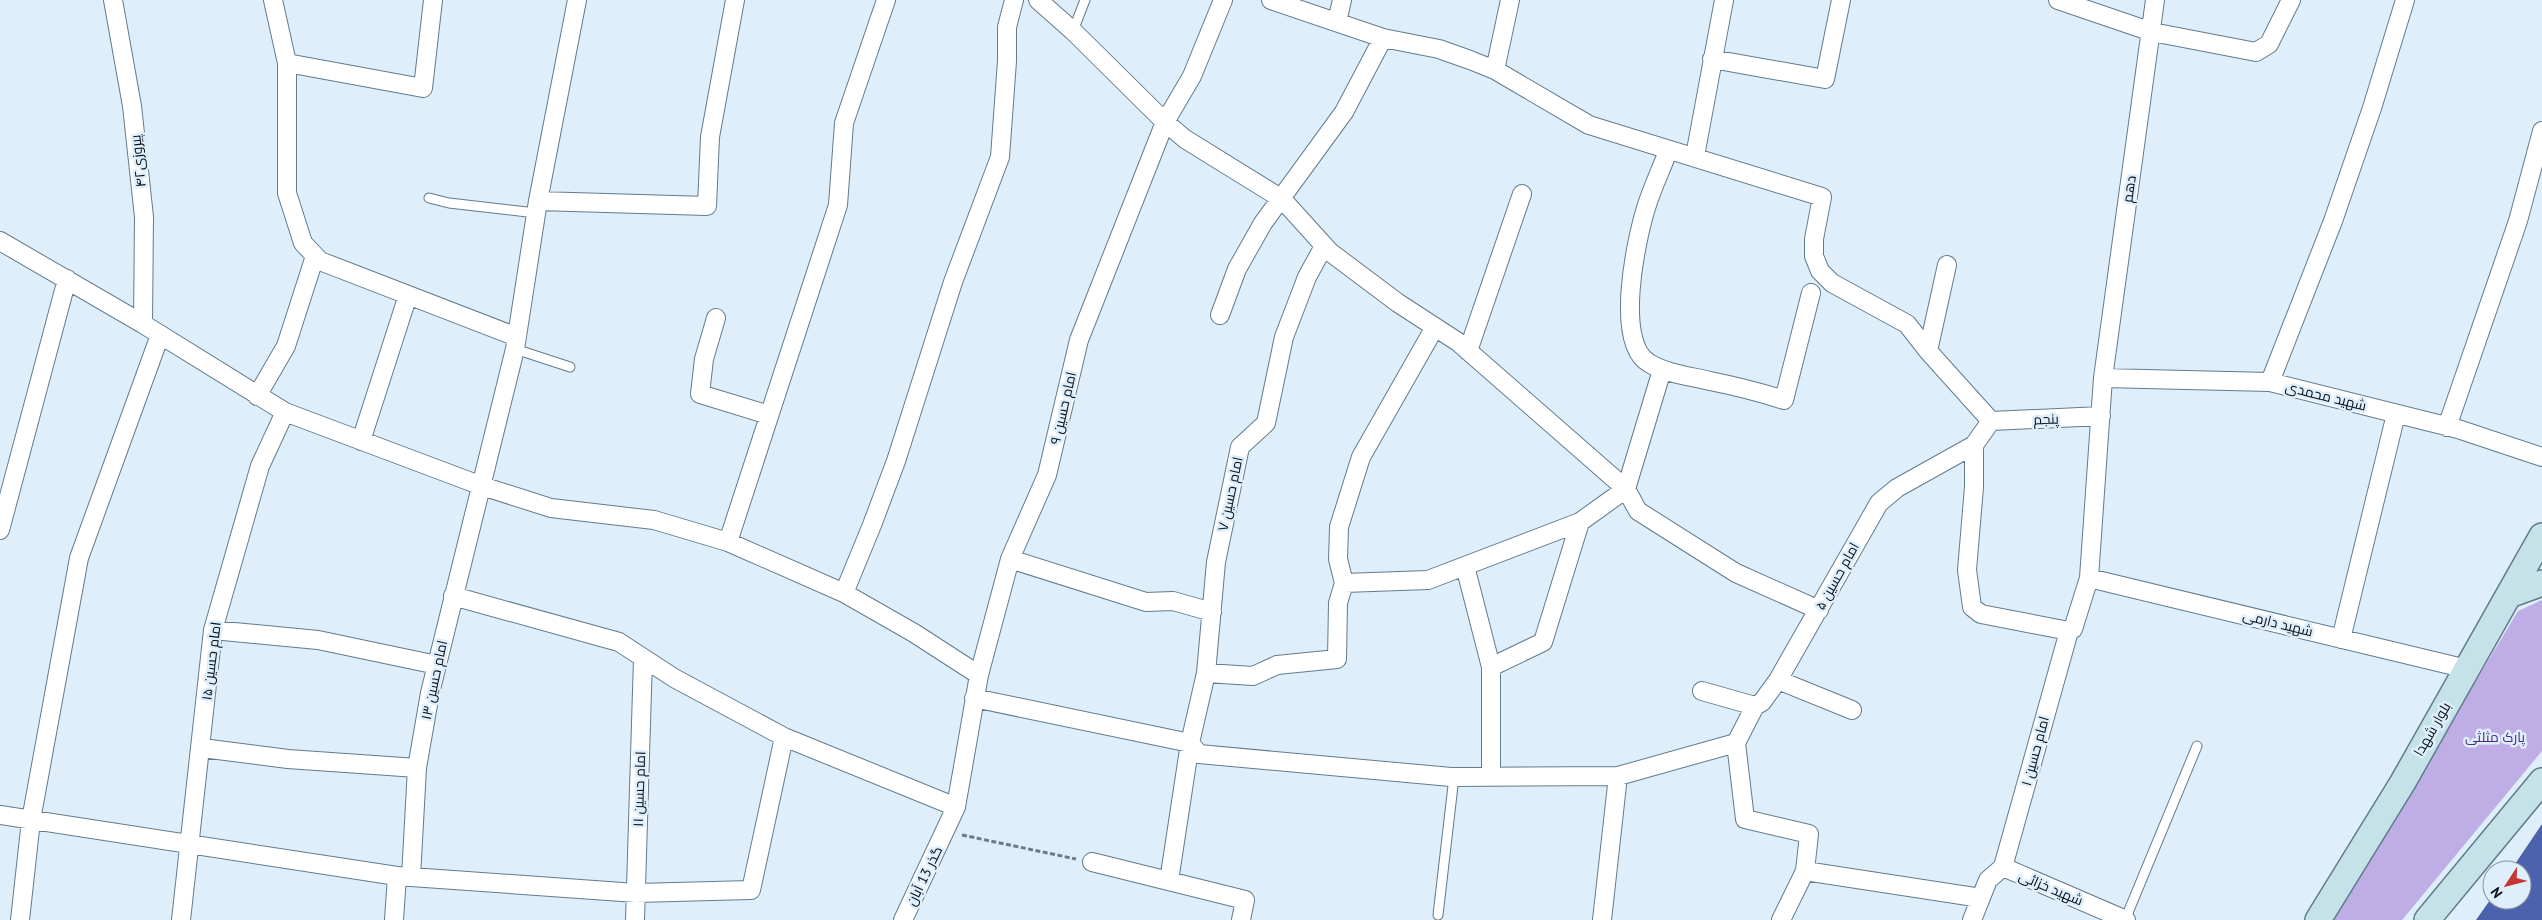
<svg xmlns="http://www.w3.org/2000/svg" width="2542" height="920" viewBox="0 0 2542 920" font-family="'PT Sans',Cairo,sans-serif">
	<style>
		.green { fill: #bfade6 }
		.building { fill: #4d62ac }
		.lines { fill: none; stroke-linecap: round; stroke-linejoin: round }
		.lane-casing { stroke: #627b8d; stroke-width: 11 }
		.street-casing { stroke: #627b8d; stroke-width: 20 }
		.secondary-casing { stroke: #627b8d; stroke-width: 28 }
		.path { stroke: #6e7b84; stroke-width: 3; stroke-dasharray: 5 2.5; stroke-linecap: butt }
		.lane { stroke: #fff; stroke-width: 9 }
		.street { stroke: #fff; stroke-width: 18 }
		.secondary { stroke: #c4e2e7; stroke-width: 25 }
		.labels { text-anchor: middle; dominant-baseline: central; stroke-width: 5; stroke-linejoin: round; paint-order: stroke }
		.street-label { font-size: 14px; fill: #071017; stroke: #deeefb }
		.park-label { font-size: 14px; fill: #522887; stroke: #deeefb }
	</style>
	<rect width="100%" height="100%" fill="#deeefb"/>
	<path class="green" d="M2542,600V751L2402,920H2332L2518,611Z"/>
	<path class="building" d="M2542,824V920H2476L2490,900H2522V870H2511Z"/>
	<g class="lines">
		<defs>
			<path id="lane" d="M1073,31L1085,0
				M429,198L449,203L536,213
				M515,349L570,367
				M1438,915L1454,777
				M2125,920L2197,746"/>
			<path id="street" d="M113,0L132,106L144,217L143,324
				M273,0L287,63V193L303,243L320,261L517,337
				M1038,0L1073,31L1165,122L1185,139L1282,199L1330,252L1398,303L1458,342L1626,489L1662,370
				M1271,0L1383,38L1439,49L1470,60L1495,70L1589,125L1822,197L1814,239V256L1820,271L1832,283L1907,324L1928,351L1991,421
				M2058,0L2152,32L2256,52L2269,44L2291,0
				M1337,22L1342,0
				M1712,59L1825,79L1841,0
				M287,63L423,88L433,0
				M1495,70L1510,0
				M1668,151C1661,170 1652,188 1646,208C1636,240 1614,343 1649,363C1667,374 1690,376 1710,381C1735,386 1759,392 1784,400L1811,293
				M1695,156L1724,0
				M538,201L707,206L710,137L735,0
				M0,241L143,324L285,412L482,486L551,508L654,520L728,542L844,593L914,633L979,675
				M1220,315L1237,269L1263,223L1344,112L1383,38
				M716,318L704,359L700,394L769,415
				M1468,351L1522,194
				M1928,351L1947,265
				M2103,378L2270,382L2458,429L2542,457
				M2270,382L2333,221L2372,108L2405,0
				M257,396L286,346L315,256
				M1991,421L1974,445V487L1967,570L1972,607L1981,614L2069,631
				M1991,421L2101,416
				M2447,427L2518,221L2542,131
				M361,441L408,295
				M0,530L67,279
				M728,542L838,205L844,123L886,0
				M1010,559L1146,602L1173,601L1212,612
				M1465,566L1491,667V776
				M2089,578L2467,669
				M1344,583L1428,580L1580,522L1626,489L1638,511L1736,573L1819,610
				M844,593L872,525L896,461L953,282L1000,157L1007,61V27L1014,0
				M453,596L619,642L674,678L784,737L956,807
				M213,630L318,640L437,665
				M2341,639L2396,414
				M1491,667L1543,642L1580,522
				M1206,673L1253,676L1277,665L1337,659L1338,603L1344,583L1338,559L1339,527L1361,457L1435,327
				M1778,680L1852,710
				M1702,691L1755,706
				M974,698L1190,743L1199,754L1451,777L1618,776L1736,743L1745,819L1809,834L1805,871L1981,898
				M1736,743L1755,706L1762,702L1778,680L1879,503L1897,488L1974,445
				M202,748L288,759L417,768
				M0,815L397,876L636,893L751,890L784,737
				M1092,862L1245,900L1241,920
				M2003,867L2126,920
				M411,877L417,768L430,693L515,349L538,201L577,0
				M1169,881L1190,743L1206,673L1216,562L1240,447L1266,423L1284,337L1307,277L1324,246
				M20,920L31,820L79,558L160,335
				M181,920L213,630L260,466L285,412
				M394,920L397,876
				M635,920L643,658
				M903,920L956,807L979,675L1010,559L1047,475L1079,340L1165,122L1192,76L1223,0
				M1602,920L1618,776
				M1781,920L1805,871
				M1972,920L1988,880L2003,867L2069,631L2073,629L2089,578L2103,378L2155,0"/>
			<path id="secondary" d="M2509,595L2542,583
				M2318,920L2403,782L2542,536
				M2427,920L2542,781"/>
		</defs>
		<use href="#lane" class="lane-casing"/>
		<use href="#street" class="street-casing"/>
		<use href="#secondary" class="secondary-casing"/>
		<path class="path" d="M962,835L1076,859"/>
		<use href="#lane" class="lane"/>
		<use href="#street" class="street"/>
		<use href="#secondary" class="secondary"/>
	</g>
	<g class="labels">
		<g class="street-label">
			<text transform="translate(138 161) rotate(-96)">پیروزی۴۲</text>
			<text transform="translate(2129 189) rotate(-82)">دهم</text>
			<text transform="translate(2326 396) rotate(14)">شهید محمدی</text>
			<text transform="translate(1063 408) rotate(-77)">امام حسین ۹</text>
			<text transform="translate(2046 419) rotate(-2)">پنجم</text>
			<text transform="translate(1230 494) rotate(-78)">امام حسین ۷</text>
			<text transform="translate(1837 576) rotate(-61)">امام حسین ۵</text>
			<text transform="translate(2278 623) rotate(14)">شهید دارمی</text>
			<text transform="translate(211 661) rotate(-83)">امام حسین ۱۵</text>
			<text transform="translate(434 680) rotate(-78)">امام حسین ۱۳</text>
			<text transform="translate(2432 729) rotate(-60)">بلوار شهدا</text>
			<text transform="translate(2035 751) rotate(-75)">امام حسین ۱</text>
			<text transform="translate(639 789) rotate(-88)">امام حسین ۱۱</text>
			<text transform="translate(924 876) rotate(-64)">گذر 13 آبان</text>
			<text transform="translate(2051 888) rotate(23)">شهید خزائی</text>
		</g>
		<g class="park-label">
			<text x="2495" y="737">پارک مثلثی</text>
		</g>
	</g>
	<g transform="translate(2507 885) rotate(234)"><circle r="24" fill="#deeefb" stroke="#8895a0"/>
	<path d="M0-4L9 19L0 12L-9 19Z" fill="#c53730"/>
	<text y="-8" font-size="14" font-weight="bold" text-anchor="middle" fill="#071017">N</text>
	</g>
</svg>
